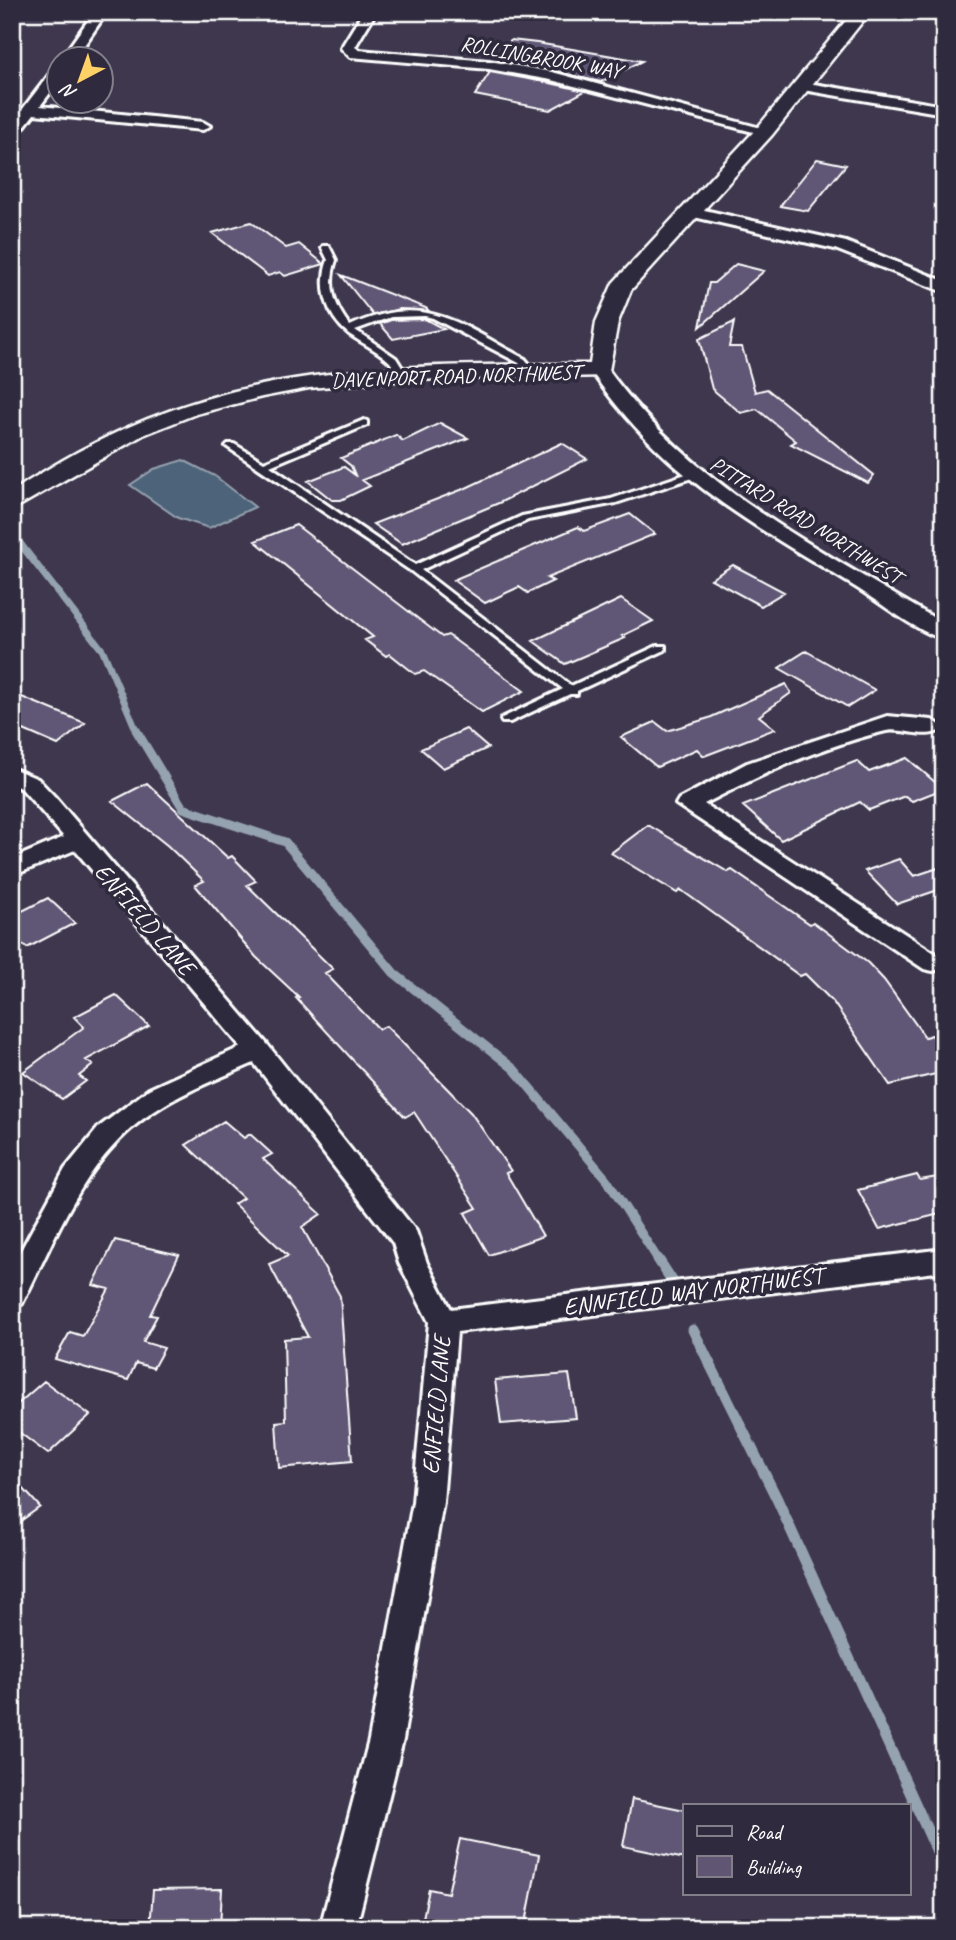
<svg xmlns="http://www.w3.org/2000/svg" width="956" height="1940" viewBox="0 0 956 1940" font-family="Caveat,sans-serif">
	<style>
		.water { fill: #4e647a; stroke: #95a2af; stroke-width: 2 }
		.lines { fill: none; stroke-linecap: round; stroke-linejoin: round }
		.stream-far2 { stroke: #95a2af; stroke-width: 7 }
		.stream-far1 { stroke: #95a2af; stroke-width: 9 }
		.stream { stroke: #95a2af; stroke-width: 11 }
		.building { fill: #605674; stroke: #fff; stroke-width: 2 }
		.service-casing { stroke: #fff; stroke-width: 6 }
		.minor-casing { stroke: #fff; stroke-width: 6 }
		.tertiary-casing { stroke: #fff; stroke-width: 5 }
		.service { fill: #2f2a3d; fill-rule: evenodd }
		.minor { fill: #2f2a3d; fill-rule: evenodd }
		.tertiary { fill: #2f2a3d; fill-rule: evenodd }
		.labels { text-anchor: middle; dominant-baseline: central; stroke-width: 7; stroke-linejoin: round; paint-order: stroke }
		.far-street-label { font-size: 21px; fill: #fff; stroke: #2f2a3d }
		.street-label { font-size: 24px; fill: #fff; stroke: #2f2a3d }
	</style>
	<rect width="100%" height="100%" fill="#3e374e"/>
	<filter id="ink" filterUnits="userSpaceOnUse"><feTurbulence type="fractalNoise" baseFrequency=".0143" numOctaves="2"/><feDisplacementMap in="SourceGraphic" scale="14" xChannelSelector="R" yChannelSelector="G"/><feConvolveMatrix kernelMatrix="1 2 1 2 8 2 1 2 1" color-interpolation-filters="sRGB"/></filter>
	<g filter="url(#ink)">
		<path class="water" d="M183,460L215,476L255,507L209,528L178,518L130,485L154,469Z"/>
		<g class="lines">
			<path class="stream-far2" d="M12,533L103,651L137,732"/>
			<path class="stream-far1" d="M136,730L183,808L285,842L394,973L514,1069L607,1180L659,1261"/>
			<path class="stream" d="M658,1259L673,1282
				M693,1330L777,1499L944,1867"/>
		</g>
		<path class="building" d="M511,40L537,43L642,61L601,82L498,60Z
			M490,72L550,83L585,91L550,110L475,95Z
			M817,159L846,165L808,211L780,206Z
			M251,222L286,248L299,244L324,264L285,276L280,272L268,276L212,233Z
			M736,264L764,271L700,327L709,283H714Z
			M341,275L426,308L429,311L400,309L373,315Z
			M425,319L444,329L393,339L380,324L391,320Z
			M734,322L729,347H742L755,392L767,389L874,475L868,483L791,444L796,441L757,409L741,413L712,389L699,339Z
			M440,423L468,438L362,480L370,486L341,500H332L308,481L344,467L355,475L351,466L341,458L396,435L403,441Z
			M562,443L587,459L501,502L402,544L373,524L466,488Z
			M630,514L655,534L547,578L553,581L528,593L519,587L485,603L453,580L578,527L584,531Z
			M296,525L442,637L448,635L524,691L482,712L424,671L415,674L390,654L386,656L365,640L373,637L255,541Z
			M733,565L784,592L761,606L711,579Z
			M621,599L653,621L622,636L625,638L565,664L533,641Z
			M806,651L875,690L848,707L779,668Z
			M786,684L791,693L759,716L775,729L704,756L697,749L657,767L621,737L655,722L667,731L709,718Z
			M12,693L85,723L58,745L12,725Z
			M466,729L488,748L443,768L421,749Z
			M907,758L943,789L912,801L905,796L869,810L860,802L781,840L743,806L857,761L869,772Z
			M147,783L228,858L232,856L256,881L247,885L333,969L325,973L379,1029L386,1026L471,1113L511,1171L506,1173L543,1236L489,1255L465,1213L477,1208L414,1112L405,1117L296,998L299,997L256,957L195,885L204,881L168,846L112,801Z
			M648,825L728,872L732,870L810,924L813,922L868,963L884,980L925,1037L932,1035L944,1054V1072L890,1085L833,1002L805,974L800,976L681,890L677,893L611,853Z
			M899,859L914,876L944,866V888L897,904L865,871Z
			M48,898L75,923L27,948L24,945L12,950V916Z
			M116,995L149,1026L86,1060L93,1065L79,1076L86,1081L62,1099L23,1072L84,1027L74,1017Z
			M224,1121L244,1138L250,1134L272,1154L263,1159L321,1214L302,1227L340,1296L352,1461L279,1468L276,1422L286,1421L284,1339L308,1337L269,1264L288,1256L234,1204L243,1198L186,1145Z
			M917,1175L920,1180L944,1176V1213L879,1229L858,1190Z
			M115,1240L179,1255L150,1315L157,1316L143,1342L164,1348L153,1368L136,1363L128,1380L55,1359L70,1332L83,1336L109,1289L93,1285Z
			M569,1374L576,1418L501,1424L495,1380Z
			M44,1381L90,1415L48,1454L12,1427V1409Z
			M12,1476L40,1507L12,1527Z
			M632,1799L685,1810V1859L623,1846Z
			M460,1839L539,1855L525,1928H421L429,1889L448,1893Z
			M222,1889L220,1928H150L153,1890Z"/>
		<g class="lines">
			<defs>
				<path id="service" d="M323,246H329L336,260C327,286 334,305 350,326C426,291 460,325 525,359L535,371L528,373L519,363L433,318L425,316L391,317L355,330L396,358L406,374L399,376C396,372 393,366 390,362C379,351 362,343 349,334C326,316 318,286 328,260L322,248Z
					M364,420L367,421V425L270,466L415,565L522,516L611,499L689,473H695V477L616,503L528,520L421,570L571,686L657,646H665V650L577,691V694H570L510,722H502L501,720L502,718L563,689L411,571L226,446L228,444H234L264,462Z"/>
				<path id="minor" d="M94,12H107L74,60H60Z
					M363,12H376L355,47L359,50L489,61L552,72L772,131L765,135L551,80L489,69L350,57L341,48Z
					M60,66V80L40,106L203,122L210,126L203,130L34,114L17,136L12,137V123L55,67Z
					M802,82L944,106V114L797,89L795,86Z
					M691,207L846,242L944,281V292L835,249L685,215L683,212Z
					M600,366L606,367C693,489 819,548 944,624V639C917,632 881,603 857,588C748,521 666,479 591,371Z
					M887,716L932,720L943,727C932,742 901,727 886,731C822,746 761,774 704,804L936,954L944,952V968L933,971L924,969L676,804L679,799L747,763Z
					M12,768L38,779L55,797L267,1044L416,1231L427,1263L451,1309L944,1249V1271L457,1332L443,1502L403,1740L356,1928H320L369,1740L413,1502L429,1322L399,1263L393,1243L254,1063C220,1078 184,1091 153,1112C85,1156 57,1235 22,1304L12,1307V1267L65,1169L99,1127L149,1089L241,1047L75,850L12,876V859L64,837L22,789L12,784Z"/>
				<path id="tertiary" d="M853,12H870L772,135L631,290L618,322L608,376L406,380L309,388L262,397L196,414L143,435L12,510V492C203,362 369,365 590,364L596,322L613,283L758,127Z"/>
			</defs>
			<use href="#service" class="service-casing"/>
			<use href="#minor" class="minor-casing"/>
			<use href="#tertiary" class="tertiary-casing"/>
			<use href="#service" class="service"/>
			<use href="#minor" class="minor"/>
			<use href="#tertiary" class="tertiary"/>
		</g>
	</g>
	<g class="labels">
		<g class="far-street-label">
			<text transform="translate(541 57) rotate(10)">ROLLINGBROOK WAY</text>
			<text transform="translate(456 376) rotate(-2)">DAVENPORT ROAD NORTHWEST</text>
			<text transform="translate(806 520) rotate(32)">PITTARD ROAD NORTHWEST</text>
		</g>
		<g class="street-label">
			<text transform="translate(145 919) rotate(49)">ENFIELD LANE</text>
			<text transform="translate(693 1291) rotate(-7)">ENNFIELD WAY NORTHWEST</text>
			<text transform="translate(436 1405) rotate(-85)">ENFIELD LANE</text>
		</g>
	</g>
	<rect width="956" height="1940" fill="none" stroke="#2f2a3d" stroke-width="42"/>
	<rect x="21" y="21" width="914" height="1898" fill="none" stroke="#fff" stroke-width="2.5" filter="url(#ink)"/>
	<rect x="683" y="1804" width="228" height="91" fill="#2f2a3d" stroke="#827f8b" stroke-width="2"/>
	<rect x="697" y="1826" width="35" height="10" fill="#2f2a3d" stroke="#827f8b" stroke-width="2"/>
	<text x="746" y="1839" font-size="21" fill="#ffffff">Road</text>
	<rect x="697" y="1856" width="35" height="21" fill="#605674" stroke="#827f8b" stroke-width="2"/>
	<text x="746" y="1874" font-size="21" fill="#ffffff">Building</text>
	<g transform="translate(80 80) rotate(221)"><circle r="33" fill="#2f2a3d" stroke="#827f8b" stroke-width="2"/>
	<path d="M0-5L12 26L0 18L-12 26Z" fill="#ffd166"/>
	<text y="-10" font-size="19" font-weight="bold" text-anchor="middle" fill="#ffffff">N</text>
	</g>
</svg>
